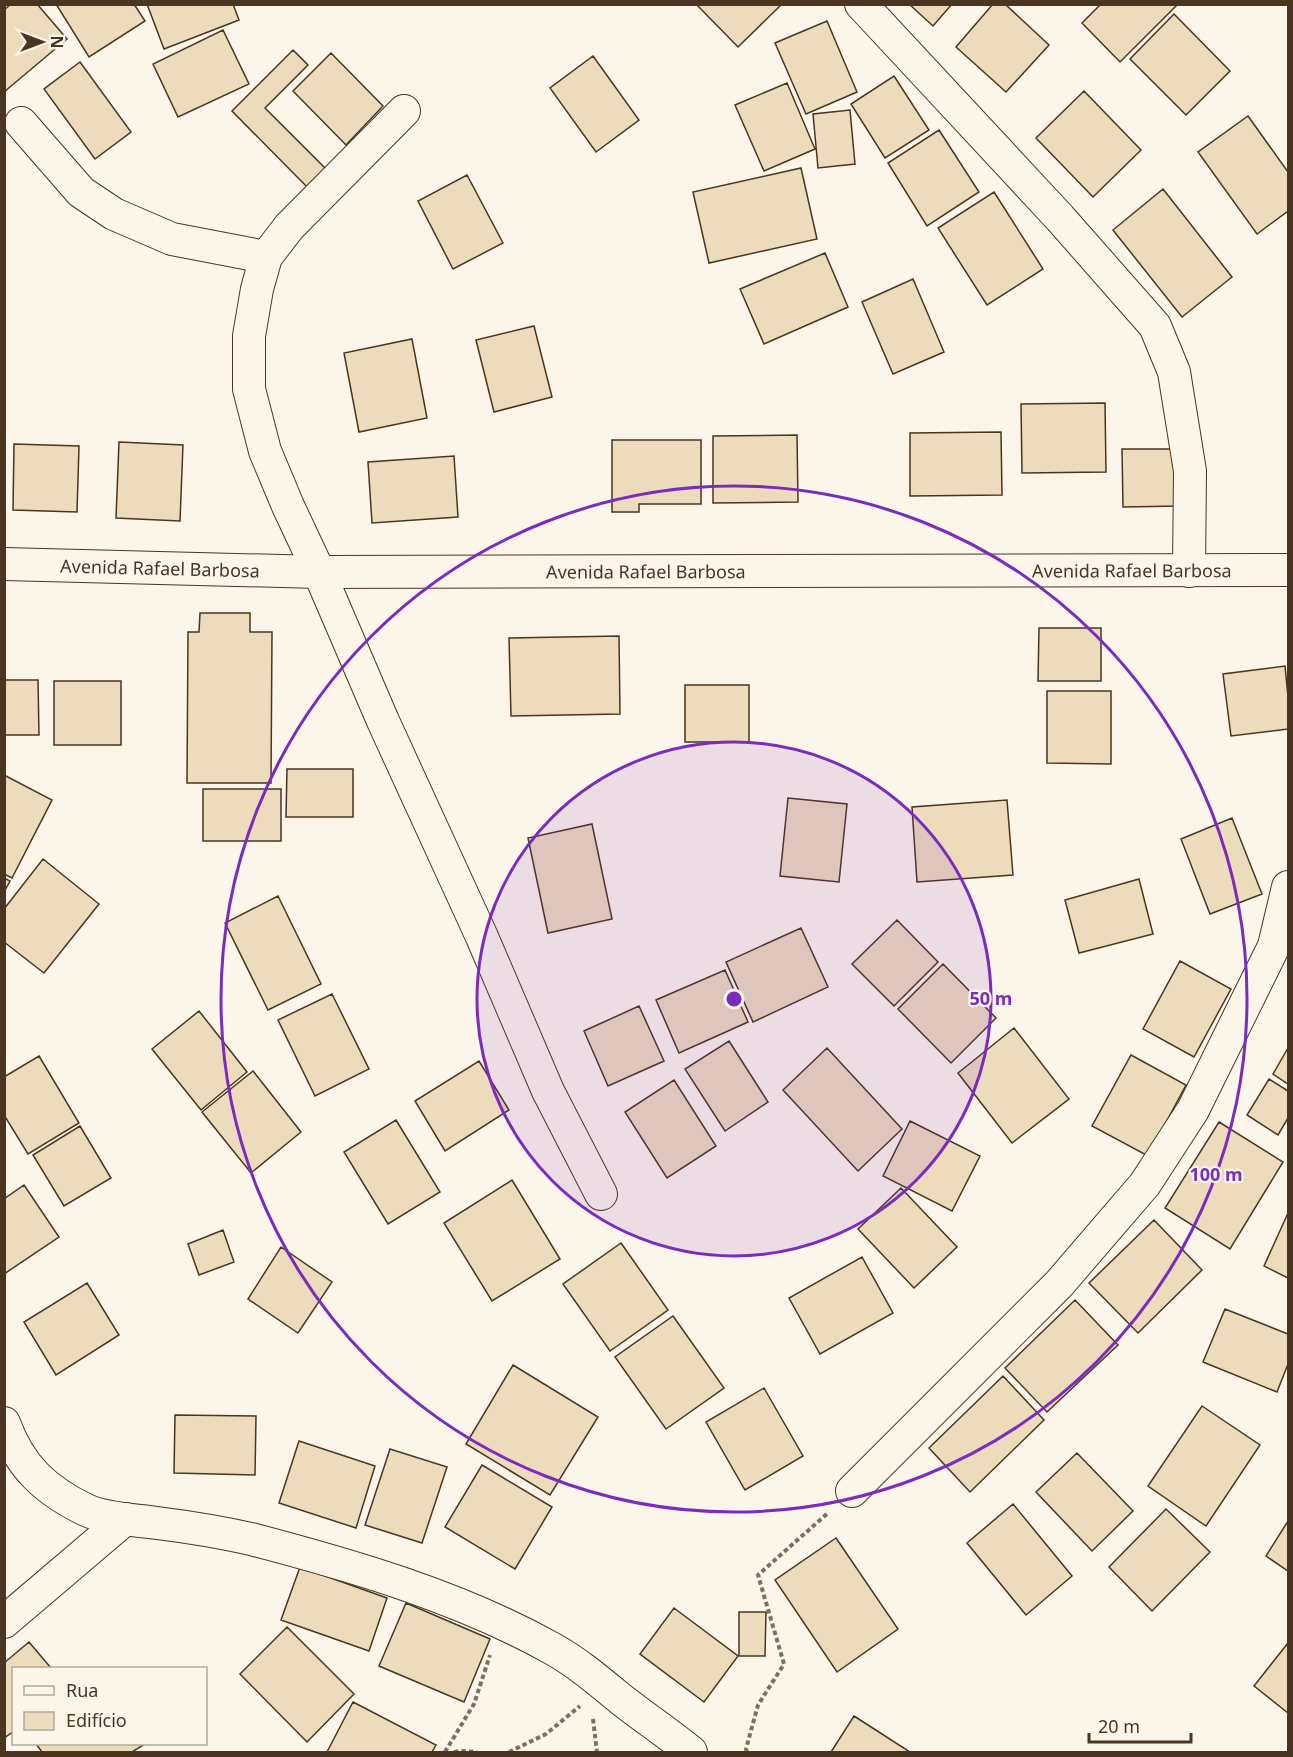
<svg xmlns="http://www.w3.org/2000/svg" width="1293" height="1757" viewBox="0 0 1293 1757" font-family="'Noto Sans',sans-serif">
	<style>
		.building { fill: #ecdcbc; stroke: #4a3520; stroke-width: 1.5 }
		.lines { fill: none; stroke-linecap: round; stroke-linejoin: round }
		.street-casing { stroke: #4a3520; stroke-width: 34 }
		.path { stroke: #7f6f5c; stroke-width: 4; stroke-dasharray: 4.5 3; stroke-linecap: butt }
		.street { stroke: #fbf6e9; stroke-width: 32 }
		.ring { fill: none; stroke: #7b2cbf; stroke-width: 3 }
		.labels { text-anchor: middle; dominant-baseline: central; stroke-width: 4.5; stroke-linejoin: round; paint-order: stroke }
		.street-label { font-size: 18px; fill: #4a3520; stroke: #fbf6e9 }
		.centre { fill: #7b2cbf; stroke: #fbf6e9; stroke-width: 3 }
		.ring-label { font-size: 18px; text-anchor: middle; font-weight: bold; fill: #7b2cbf; stroke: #fbf6e9; stroke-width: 4.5; stroke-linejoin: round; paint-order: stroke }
	</style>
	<rect width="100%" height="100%" fill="#fbf6e9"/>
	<path class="building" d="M11,4H37L67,39L4,92V10Z
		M56,4H134L145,21L89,57Z
		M147,4H233L239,20L164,49Z
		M696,4H782L738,47Z
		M909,4H952L933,26Z
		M993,4H1005L1049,45L1006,92L956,47Z
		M1101,4H1176L1177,5L1120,62L1082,23Z
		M1174,14L1230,71L1186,115L1130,59Z
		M827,21L857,92L806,114L775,43Z
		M223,30L249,84L178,117L153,64Z
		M293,50L308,65L265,108L328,171L310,190L232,111Z
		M331,53L383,106L346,145L293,91Z
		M593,56L639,120L596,152L550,88Z
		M80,62L131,132L95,159L44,89Z
		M894,76L929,130L885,158L851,104Z
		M787,83L815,149L764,171L735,105Z
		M1084,91L1141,150L1093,197L1036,138Z
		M850,110L855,164L818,168L813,114Z
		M1248,116L1288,172V211L1257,234L1198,152Z
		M939,130L979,192L927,226L888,163Z
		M801,168L817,239L709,263L693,192Z
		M467,175L503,243L453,269L418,201Z
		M1163,189L1232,277L1182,317L1113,230Z
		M994,192L1043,269L987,305L938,228Z
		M825,253L848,307L764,344L740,289Z
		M913,279L944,352L893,374L862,302Z
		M534,326L552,397L494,412L476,340Z
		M412,339L427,418L359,432L344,353Z
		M1105,403L1106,472L1022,473L1021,404Z
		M1001,432L1002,495L910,496V433Z
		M797,435L798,502L713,503V436Z
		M612,440H701V504H639V512H612Z
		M119,442L183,445L180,521L116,518Z
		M14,444L79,446L77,512L13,510Z
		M1122,449H1178L1180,506L1123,507Z
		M454,456L458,517L372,523L368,462Z
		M200,613H250V632H272L271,783H187L188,632H199Z
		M1039,628H1101V681H1038Z
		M619,636L620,714L511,716L509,638Z
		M1285,666L1288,697V729L1231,736L1223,674Z
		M4,680H38L39,735H4Z
		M54,681H121V745H54Z
		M685,685H749V742H685Z
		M1047,691H1111V764L1047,763Z
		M287,769H353V817H286Z
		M4,775L52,800L12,878L4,874Z
		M203,789H281V841H203Z
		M788,798L847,804L839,882L780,876Z
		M1007,800L1013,875L917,882L912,807Z
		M1232,818L1262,894L1210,914L1181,839Z
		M592,824L612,919L548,933L528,838Z
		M43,859L99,904L44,973L4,942V909Z
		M4,878L10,881L4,892Z
		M1139,879L1153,934L1079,953L1065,900Z
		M278,896L321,984L268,1010L225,923Z
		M897,920L938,962L894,1006L852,964Z
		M801,928L828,987L753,1022L726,962Z
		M1180,961L1231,989L1194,1057L1143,1029Z
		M943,964L996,1018L951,1063L898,1009Z
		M725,970L748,1022L679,1053L656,1000Z
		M332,994L369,1069L315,1096L278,1020Z
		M639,1006L664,1061L608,1086L584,1031Z
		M199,1011L247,1072L201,1110L152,1049Z
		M1014,1028L1069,1099L1012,1143L958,1073Z
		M729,1041L768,1102L725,1131L685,1069Z
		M827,1048L902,1129L858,1171L783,1090Z
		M1288,1048V1084L1273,1074Z
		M1131,1055L1186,1085L1148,1156L1092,1126Z
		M39,1056L79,1123L28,1154L4,1115V1077Z
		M479,1061L509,1110L445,1151L415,1101Z
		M253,1071L301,1132L251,1173L202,1112Z
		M1269,1079L1288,1091V1118L1278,1135L1247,1115Z
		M674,1080L716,1146L667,1178L625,1112Z
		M396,1120L440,1192L388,1224L344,1152Z
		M910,1121L980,1156L952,1211L883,1176Z
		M1219,1122L1283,1162L1230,1249L1165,1208Z
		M80,1126L111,1178L64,1206L33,1155Z
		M512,1180L560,1259L492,1301L444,1223Z
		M24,1185L59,1237L4,1274V1199Z
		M901,1188L957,1247L914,1288L858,1229Z
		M1288,1213V1278L1264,1266Z
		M1154,1220L1202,1270L1138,1333L1089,1283Z
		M223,1230L234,1262L199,1275L188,1244Z
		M621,1243L668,1310L610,1351L563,1284Z
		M281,1247L332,1282L298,1333L248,1299Z
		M862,1257L893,1313L820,1354L789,1298Z
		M87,1283L119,1335L56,1375L24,1322Z
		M1075,1300L1118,1345L1047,1412L1005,1368Z
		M1225,1309L1288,1334V1364L1277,1392L1203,1362Z
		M673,1316L724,1388L666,1429L615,1357Z
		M513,1365L598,1417L550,1495L466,1444Z
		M1003,1376L1044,1420L970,1492L929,1448Z
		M764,1388L803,1456L745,1490L706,1422Z
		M1202,1406L1260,1445L1206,1526L1148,1486Z
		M175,1415L256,1416L255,1475L174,1473Z
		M299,1441L375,1466L356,1528L279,1503Z
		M390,1449L447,1467L422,1543L365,1525Z
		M1077,1453L1133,1511L1092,1551L1036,1492Z
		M482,1465L552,1507L515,1569L445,1527Z
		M1013,1504L1072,1576L1026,1615L967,1543Z
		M1166,1509L1210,1552L1152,1611L1109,1567Z
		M1288,1521V1571L1266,1556Z
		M836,1538L898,1629L837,1672L775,1580Z
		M300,1567L387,1598L369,1651L281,1620Z
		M406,1603L490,1639L464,1702L379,1666Z
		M674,1608L738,1656L704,1702L640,1654Z
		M739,1612H766L765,1656H739Z
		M287,1627L354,1694L307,1742L240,1674Z
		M29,1642L51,1668H14V1731L4,1738V1663Z
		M1288,1643V1713L1254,1686Z
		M353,1702L436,1745L432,1752H327Z
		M854,1716L910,1752H831Z
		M36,1744H145L132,1752H42Z"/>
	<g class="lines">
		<defs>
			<g id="street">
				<path d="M861,4L1060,218L1155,326L1174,372L1190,471L1189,571"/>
				<path d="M404,111L289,227L266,257L257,289L249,336V389L265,451L288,506L319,572L383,721L482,937L548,1091L601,1194"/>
				<path d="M21,123L81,192L114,214L172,239L266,257"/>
				<path id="s1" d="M4,564L319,572L1288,570"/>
				<path d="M4,1423C20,1467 45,1490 86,1510C105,1519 136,1520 157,1523C189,1527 220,1532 251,1539C354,1566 460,1597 553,1649C578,1663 600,1682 622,1700C645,1718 669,1734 691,1752"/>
				<path d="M852,1491L1059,1284L1145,1184L1193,1110L1274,946L1288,887"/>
				<path d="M4,1622L125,1519"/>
			</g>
		</defs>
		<use href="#street" class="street-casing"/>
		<path class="path" d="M593,1719L597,1752
			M445,1752L474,1704L490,1655
			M454,1752L460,1751L477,1752
			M509,1752L546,1734L580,1706
			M747,1752L746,1749L758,1705L784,1664L758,1575L829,1512"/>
		<use href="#street" class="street"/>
	</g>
	<circle cx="734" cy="999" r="257" fill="#7b2cbf" fill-opacity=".12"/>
	<g class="ring">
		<circle cx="734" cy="999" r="257"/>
		<circle cx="734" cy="999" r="513"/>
	</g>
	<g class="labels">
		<g class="street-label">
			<text stroke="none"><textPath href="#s1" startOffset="156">Avenida Rafael Barbosa</textPath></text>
			<text stroke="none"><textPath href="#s1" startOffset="642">Avenida Rafael Barbosa</textPath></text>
			<text stroke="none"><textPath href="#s1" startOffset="1128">Avenida Rafael Barbosa</textPath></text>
		</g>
	</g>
	<circle cx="734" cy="999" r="9" class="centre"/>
	<g class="ring-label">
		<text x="991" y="1005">50 m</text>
		<text x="1216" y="1181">100 m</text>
	</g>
	<rect width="1293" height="1757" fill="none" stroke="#4a3520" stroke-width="12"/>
	<rect x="12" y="1667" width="195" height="78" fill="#fbf6e9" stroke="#b4a999" stroke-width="1.5"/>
	<rect x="24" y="1686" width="30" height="9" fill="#fbf6e9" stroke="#b4a999" stroke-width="1.5"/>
	<text x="66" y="1697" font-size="18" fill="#4a3520">Rua</text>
	<rect x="24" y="1712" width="30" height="18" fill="#ecdcbc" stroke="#b4a999" stroke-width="1.5"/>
	<text x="66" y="1727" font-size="18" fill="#4a3520">Edifício</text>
	<g transform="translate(42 42) rotate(90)" stroke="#fbf6e9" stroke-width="4.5" paint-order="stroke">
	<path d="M0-4.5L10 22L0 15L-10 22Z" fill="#4a3520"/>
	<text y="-9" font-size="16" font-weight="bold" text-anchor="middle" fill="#4a3520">N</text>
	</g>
	<path d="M1089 1733v9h102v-9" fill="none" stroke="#4a3520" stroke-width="3"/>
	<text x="1098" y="1733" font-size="18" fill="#4a3520" stroke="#fbf6e9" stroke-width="4.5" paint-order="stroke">20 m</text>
</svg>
